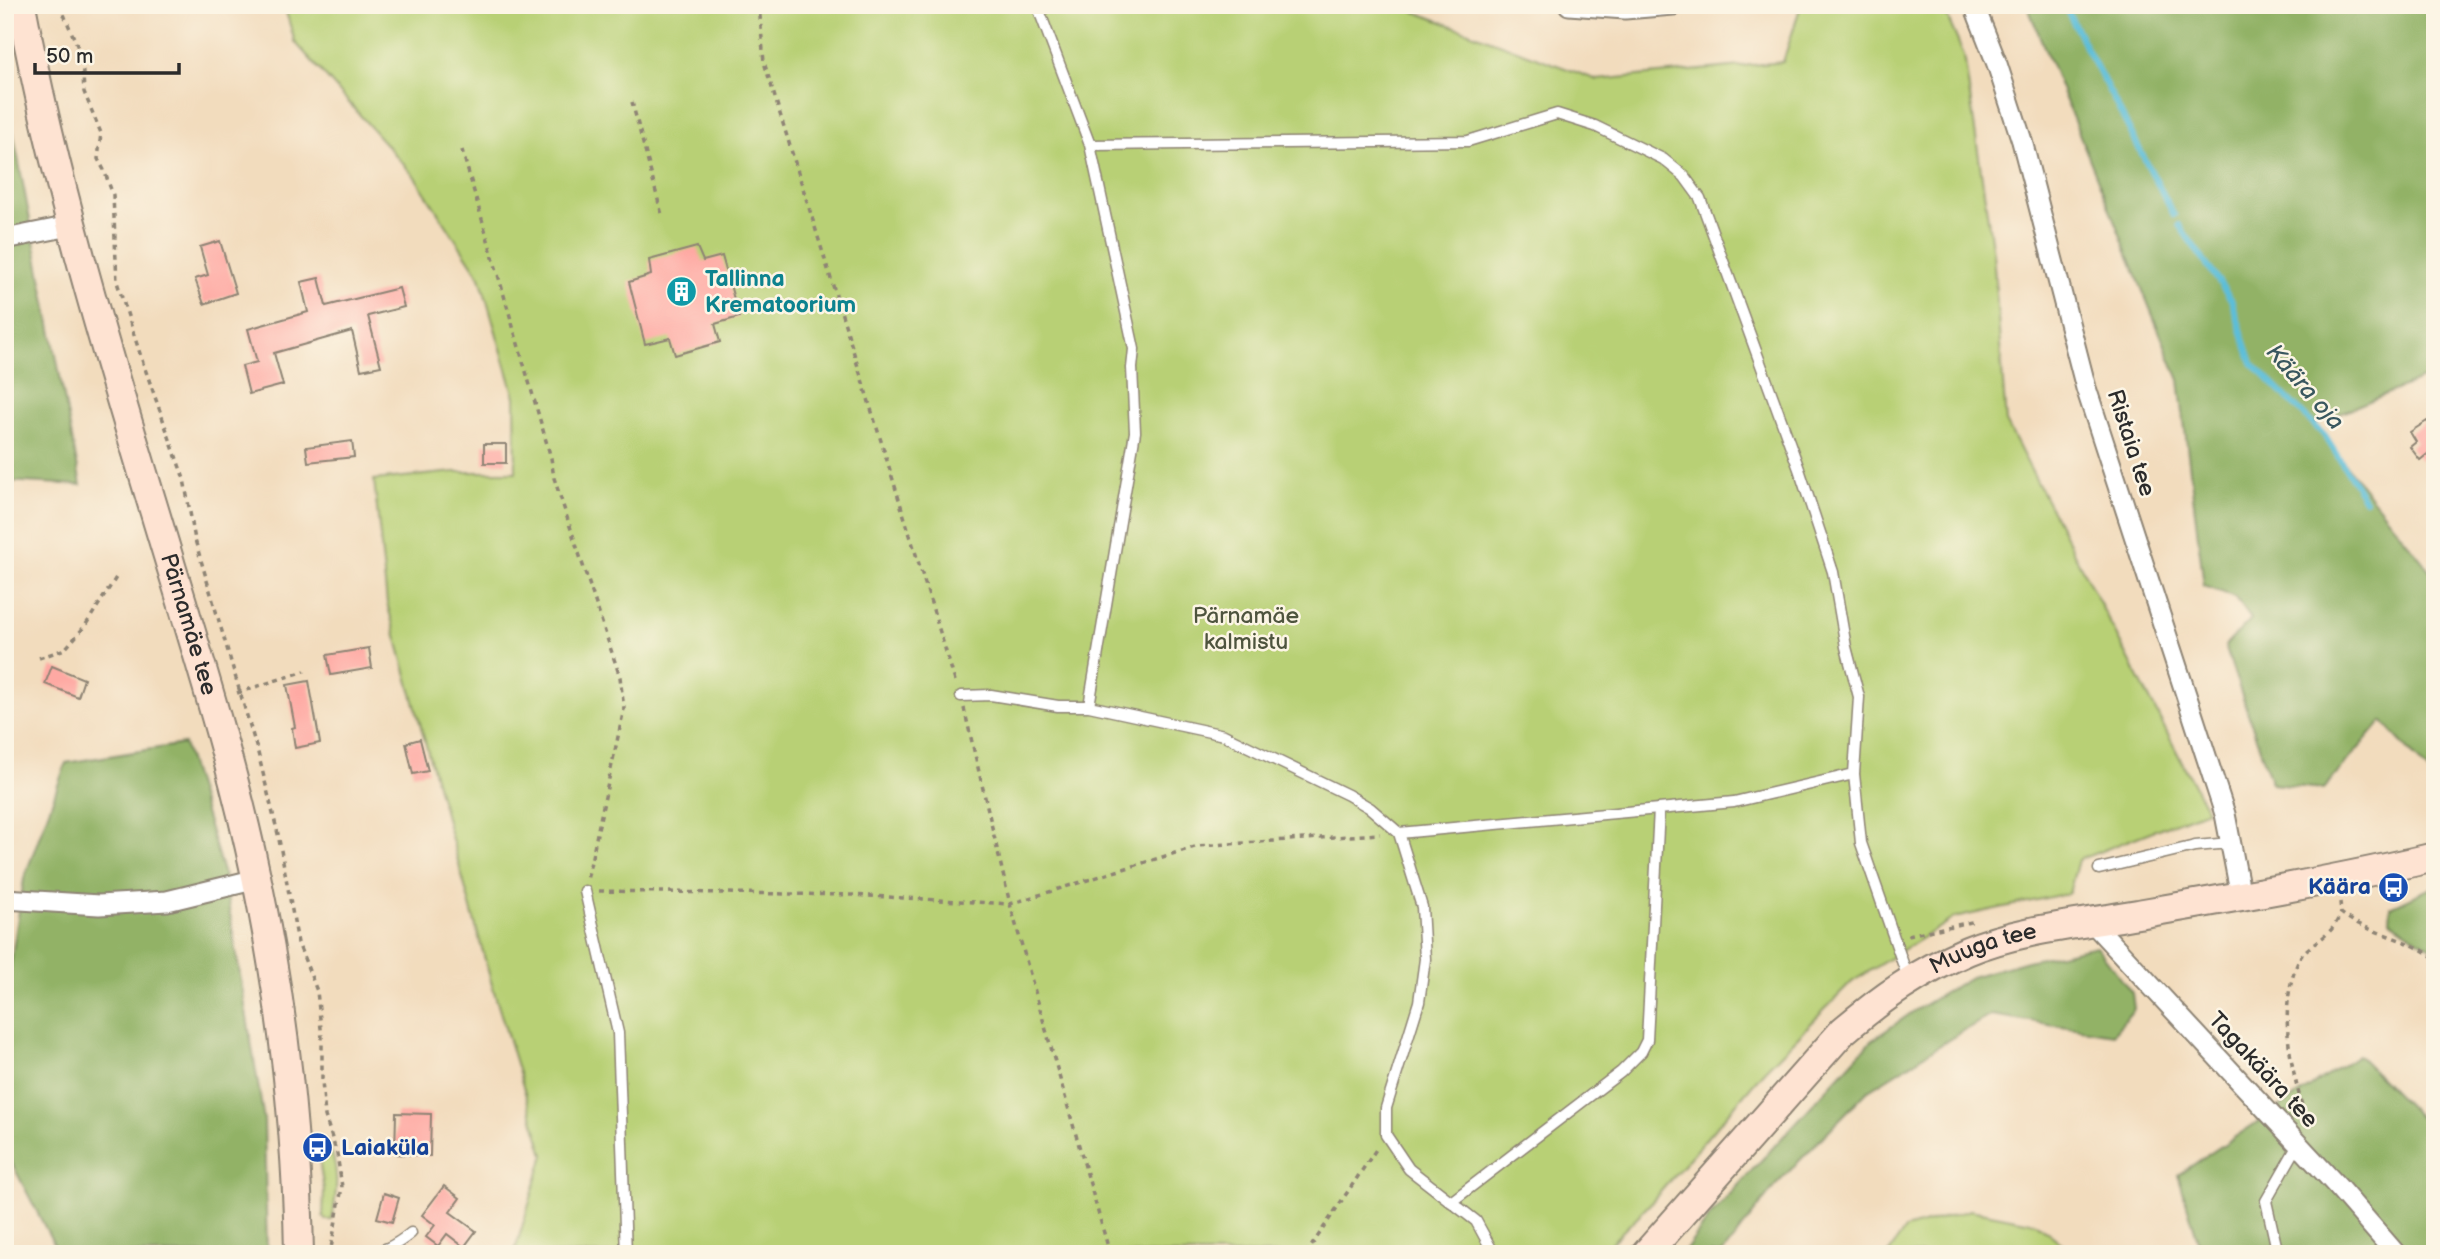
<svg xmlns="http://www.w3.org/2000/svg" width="2440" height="1259" viewBox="0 0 2440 1259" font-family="'Balsamiq Sans',sans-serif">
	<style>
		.green { fill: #b8d075; stroke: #727e50; stroke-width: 2 }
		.forest { fill: #92b266; stroke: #5e6e48; stroke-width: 2 }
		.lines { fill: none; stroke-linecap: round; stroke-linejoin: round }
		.stream { stroke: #5bbed9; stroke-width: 6 }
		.building { fill: #fea9a3 }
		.lane-casing { stroke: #8e8474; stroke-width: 13 }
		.street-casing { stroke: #8e8474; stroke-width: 23 }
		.secondary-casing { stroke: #8e8474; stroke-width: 32 }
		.path { stroke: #8e8474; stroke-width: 3.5; stroke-dasharray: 5 5; stroke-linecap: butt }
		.lane { stroke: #fff; stroke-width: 10 }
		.street { stroke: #fff; stroke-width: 19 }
		.secondary { stroke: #fee3d2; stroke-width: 28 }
		.labels { text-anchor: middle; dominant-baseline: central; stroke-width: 5; stroke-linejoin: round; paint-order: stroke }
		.culture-label { font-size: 23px; font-weight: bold; fill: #0d838f; stroke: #fcf5e5; text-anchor: start }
		.street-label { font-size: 23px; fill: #2b2b2b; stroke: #fcf5e5 }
		.park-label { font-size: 23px; fill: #4e543e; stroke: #fcf5e5 }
		.transit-label { font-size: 23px; font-weight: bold; fill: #164399; stroke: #fcf5e5; text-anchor: end }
		.water-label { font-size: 24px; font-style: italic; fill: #39575f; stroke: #fcf5e5 }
	</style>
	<rect width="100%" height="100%" fill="#fcf5e5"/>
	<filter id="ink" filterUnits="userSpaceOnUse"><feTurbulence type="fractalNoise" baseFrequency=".0143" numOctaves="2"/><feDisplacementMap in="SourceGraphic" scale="14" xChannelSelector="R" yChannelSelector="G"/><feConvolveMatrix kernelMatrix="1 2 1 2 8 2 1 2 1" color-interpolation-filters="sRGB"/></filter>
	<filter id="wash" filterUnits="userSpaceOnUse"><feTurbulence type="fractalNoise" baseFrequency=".00686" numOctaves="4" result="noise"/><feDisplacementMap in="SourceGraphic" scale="28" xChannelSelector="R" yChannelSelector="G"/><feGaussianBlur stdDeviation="1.57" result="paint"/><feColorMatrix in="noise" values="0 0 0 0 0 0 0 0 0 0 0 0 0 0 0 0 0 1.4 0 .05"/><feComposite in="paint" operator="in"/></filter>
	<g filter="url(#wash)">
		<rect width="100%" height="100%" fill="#f2dcbd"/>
		<path class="green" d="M284,5H1397L1597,80L1783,62L1801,5H1942L1964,55L1993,253L2006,422L2207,810L2078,860L2069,893L1954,918L1852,982L1764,1071L1649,1205L1600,1254H514L544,1155L492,985L387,603L374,480L455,472H516L515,397L480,277L415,177L295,42Z
			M324,1139C341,1161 337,1193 332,1220H326L323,1216L324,1190L320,1166L321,1158L325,1157L327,1153Z
			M1970,1210L2036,1223L2075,1254H1888L1905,1229Z"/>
		<path class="forest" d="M2027,5H2435V374L2313,424L2435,577V779L2382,721L2324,789L2272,784L2225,646L2251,619L2235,597L2204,586L2179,380Z
			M5,90L81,485L5,481Z
			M184,744L223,872L264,1120L267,1254H59L5,1150V1000L24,879L66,763Z
			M2435,886V951L2390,920L2391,907Z
			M2096,946L2132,993L2134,1009L2113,1034L1991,1015L1958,1034L1867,1091L1775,1186L1722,1254H1683L1711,1215L1871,1041L1914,1011L1971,977L2027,961Z
			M2358,1055L2435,1133V1254H2202L2178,1175Z"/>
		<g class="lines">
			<path class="stream" d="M2064,5L2174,215
				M2179,225L2231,299L2252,363L2325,436L2365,500"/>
		</g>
		<g id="blocks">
			<path class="building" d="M220,241L236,293L204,304L195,279L208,275L200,247Z
				M697,247L703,261L722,256L739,317L715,324L720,342L675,355L670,338L645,344L629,282L651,275L649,260Z
				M319,278L326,306L399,288L404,307L368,316L381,366L361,370L352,331L274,353L283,385L249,394L242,366L257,362L248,329L308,312L301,282Z
				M2427,421L2435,432V448L2420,460L2410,447L2416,442L2410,432Z
				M352,441L354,457L308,462L306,447Z
				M484,444H506V463H484Z
				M369,648L372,668L331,675L327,655Z
				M52,666L84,679L78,697L45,684Z
				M309,681L320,743L295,748L292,728L295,727L287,685Z
				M420,739L428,771L413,774L406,743Z
				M396,1113L431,1114L430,1156L395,1154Z
				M444,1186L460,1198L450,1212L476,1231L464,1247L447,1234L438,1246L426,1237L435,1225L422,1215Z
				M384,1193L399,1198L392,1222L377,1218Z"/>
		</g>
	</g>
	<g filter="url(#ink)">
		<use href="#blocks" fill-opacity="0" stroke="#8e8474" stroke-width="2"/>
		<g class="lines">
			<defs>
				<path id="lane" d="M1037,5L1090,145L1134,349L1132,368L1135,432L1089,706
					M1090,145L1468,141L1557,114L1595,126L1663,159L1684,176L1700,198L1799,469L1833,572L1846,647L1859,697L1854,774
					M961,696L991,695L1058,706H1089L1224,735L1348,795L1370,808L1399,833L1422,907L1425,959L1419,1002L1386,1108V1135L1409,1169L1476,1221L1494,1254
					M1399,833L1734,802L1854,774L1861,843L1908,978
					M2099,869L2195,846L2231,843
					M585,891L618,1033L626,1254
					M1451,1202L1621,1072L1641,1052L1647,1040L1659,809
					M360,1254C382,1253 395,1246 411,1233
					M2278,1254L2266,1201L2298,1145"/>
				<path id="street" d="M1569,5L1625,9L1673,5
					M1974,5L1997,64L2022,141L2086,388L2225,814L2241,896
					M5,239L70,226
					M5,899L99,905L167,901L257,879
					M2092,922L2338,1187L2396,1254"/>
				<g id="secondary">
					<path id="s1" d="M21,5C57,196 115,380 171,566C202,668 234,771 256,876C282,1000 297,1128 299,1254"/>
					<path id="s2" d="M1646,1254L1843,1031C1883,997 1919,972 1967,951C2020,929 2082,924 2138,914C2237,897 2337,880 2435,857"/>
				</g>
			</defs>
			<use href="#lane" class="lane-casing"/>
			<use href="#street" class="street-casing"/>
			<use href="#secondary" class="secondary-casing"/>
			<path class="path" d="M60,5L82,57L84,92L101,133L98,159L104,170L113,195L117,282L143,363L184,479L195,540L258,753L278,834L298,943L317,991L322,1038V1080L325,1116L337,1154L342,1187L330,1254
				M759,5L764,62L956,684
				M632,102L662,215
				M462,150L551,458L554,478L620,677L624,709L587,880
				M39,658L65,649L85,626L117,576
				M237,693L305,671
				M964,708L1010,904L1110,1254
				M599,891L852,895L1010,904L1198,846L1380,834
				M2340,902L2341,913C2368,935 2408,936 2435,959
				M1908,935L1976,921
				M2307,1124C2293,1073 2275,1012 2299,960C2304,948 2321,941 2330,931C2335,926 2338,919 2341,913
				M1306,1254L1377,1148"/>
			<use href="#lane" class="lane"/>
			<use href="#street" class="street"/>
			<use href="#secondary" class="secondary"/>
		</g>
	</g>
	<defs>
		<symbol id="building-disc" viewBox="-11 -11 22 22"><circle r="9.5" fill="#0f9aa8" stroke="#fcf5e5"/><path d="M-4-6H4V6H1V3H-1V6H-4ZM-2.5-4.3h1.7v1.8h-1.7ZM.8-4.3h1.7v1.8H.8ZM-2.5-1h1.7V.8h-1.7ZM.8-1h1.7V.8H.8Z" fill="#fff"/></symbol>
		<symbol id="bus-disc" viewBox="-11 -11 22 22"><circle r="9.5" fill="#1a4fb4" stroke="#fcf5e5"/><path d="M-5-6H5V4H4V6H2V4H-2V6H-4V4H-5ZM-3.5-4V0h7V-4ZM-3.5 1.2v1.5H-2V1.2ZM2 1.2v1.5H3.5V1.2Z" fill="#fff"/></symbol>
	</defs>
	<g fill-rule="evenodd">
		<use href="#building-disc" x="664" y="274" width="35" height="35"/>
		<use href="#bus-disc" x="2376" y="870" width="35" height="35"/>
		<use href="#bus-disc" x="300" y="1130" width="35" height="35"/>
	</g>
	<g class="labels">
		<g class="culture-label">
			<text x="705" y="279">Tallinna<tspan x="705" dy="26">Krematoorium</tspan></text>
		</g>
		<g class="street-label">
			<text transform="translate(2131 443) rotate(72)">Ristaia tee</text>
			<text stroke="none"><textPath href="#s1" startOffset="642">Pärnamäe tee</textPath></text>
			<text stroke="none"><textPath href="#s2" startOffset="462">Muuga tee</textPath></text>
			<text transform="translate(2263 1070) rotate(47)">Tagakäära tee</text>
		</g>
		<g class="park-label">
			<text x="1246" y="616">Pärnamäe<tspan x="1246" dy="26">kalmistu</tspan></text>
		</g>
		<g class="transit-label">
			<text x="2371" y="887">Käära</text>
			<text x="341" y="1148" text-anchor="start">Laiaküla</text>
		</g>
		<g class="water-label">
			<text transform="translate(2305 387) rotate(49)">Käära oja</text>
		</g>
	</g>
	<rect width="2440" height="1259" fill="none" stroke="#fcf5e5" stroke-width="28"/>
	<path d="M35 63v10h144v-10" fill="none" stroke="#2b2b2b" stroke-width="3.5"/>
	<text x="46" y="63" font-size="21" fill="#2b2b2b" stroke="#fcf5e5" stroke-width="5" paint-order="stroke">50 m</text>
</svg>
